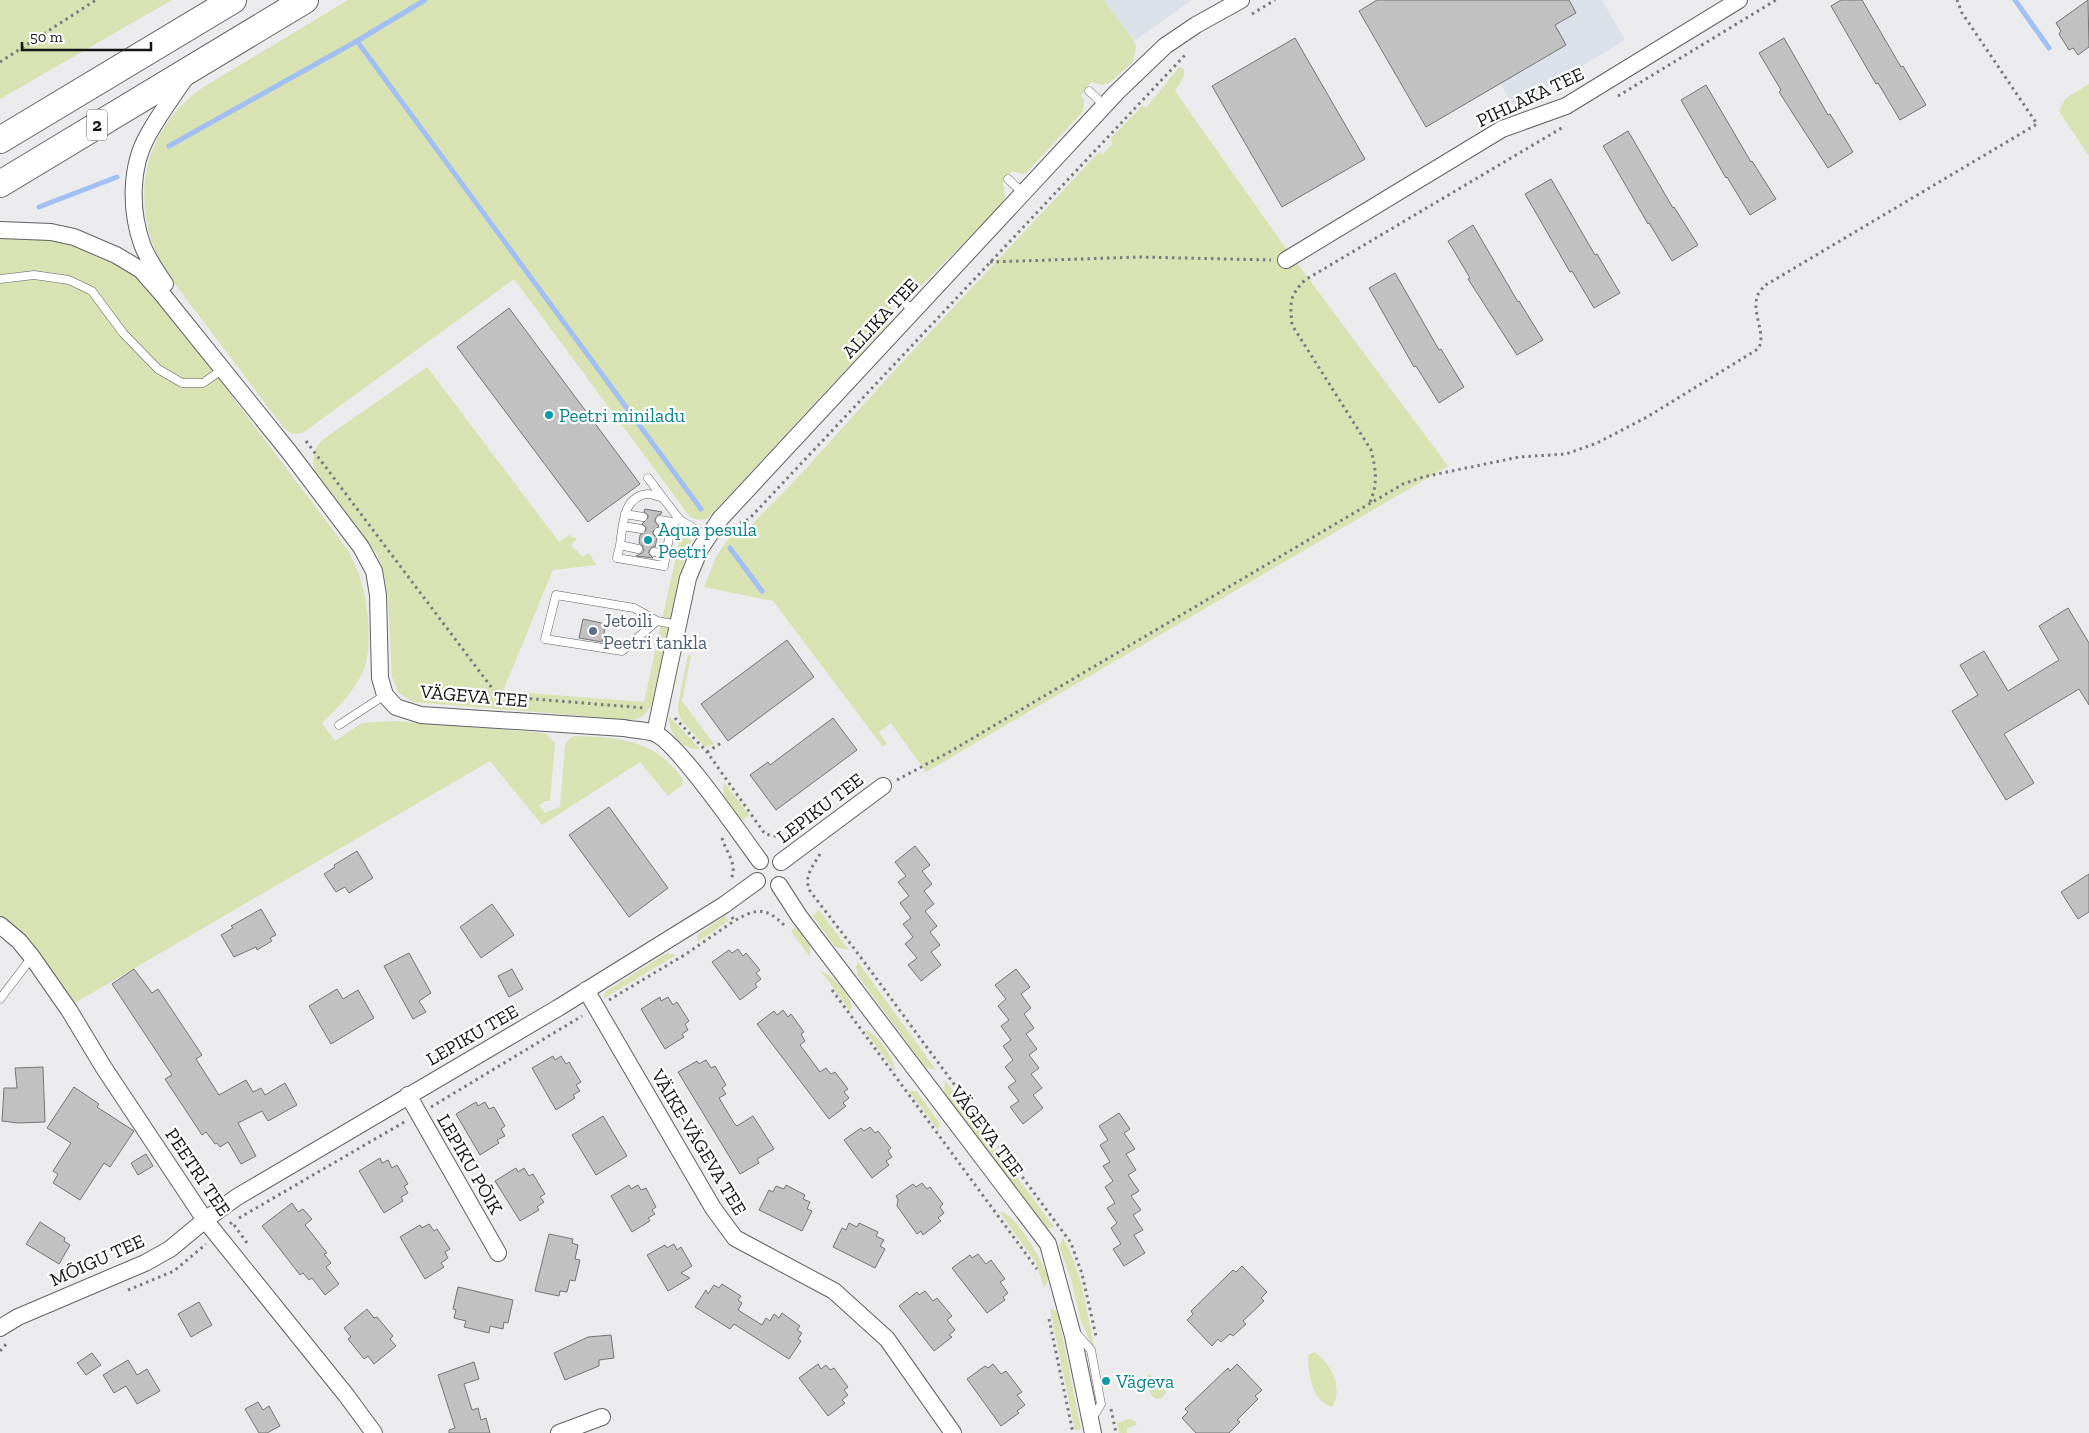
<svg xmlns="http://www.w3.org/2000/svg" width="2089" height="1433" viewBox="0 0 2089 1433" font-family="'Zilla Slab',serif">
	<style>
		.built { fill: #dce1e9 }
		.green { fill: #d8e2b2 }
		.lines { fill: none; stroke-linecap: round; stroke-linejoin: round }
		.stream { stroke: #a2bff3; stroke-width: 5 }
		.building { fill: #c2c1c1; stroke: #767475 }
		.service-casing { stroke: #606162; stroke-width: 9 }
		.minor-casing { stroke: #606162; stroke-width: 18 }
		.trunk-casing { stroke: #606162; stroke-width: 28 }
		.path { stroke: #7b7b7c; stroke-width: 3; stroke-dasharray: 2.5 4; stroke-linecap: butt }
		.service { stroke: #fff; stroke-width: 8 }
		.minor { stroke: #fff; stroke-width: 16 }
		.trunk { stroke: #fff; stroke-width: 26 }
		.culture-dot { fill: #0f9aa8; stroke: #fff; stroke-width: 2 }
		.service-dot { fill: #5c6f8a; stroke: #fff; stroke-width: 2 }
		.labels { text-anchor: middle; dominant-baseline: central; stroke-width: 4.5; stroke-linejoin: round; paint-order: stroke }
		.shield { fill: #fff; stroke: #5a5b5b; stroke-width: 1 }
		.shield-label { font-size: 18px; font-weight: bold; fill: #141515 }
		.street-label { font-size: 19px; fill: #141515; stroke: #fff }
		.culture-label { font-size: 19px; fill: #0d838f; stroke: #fff; text-anchor: start }
		.service-label { font-size: 19px; fill: #4e5e75; stroke: #fff; text-anchor: start }
	</style>
	<rect width="100%" height="100%" fill="#ebebed"/>
	<path class="built" d="M1104,0H1192L1134,41Z
		M1452,0H1602L1625,40L1514,107Z"/>
	<path class="green" d="M0,0H172L0,99Z
		M348,0H1104L1134,41L1136,47L1133,62L1109,83L1102,85L1091,82L1081,95L1084,100L1083,111L1028,171L1023,174L1012,171L1003,181L1005,197L1000,206L920,287L912,291L901,288L890,298L892,314L888,324L711,515C704,521 699,521 690,517L514,279L304,432C295,435 290,434 284,428L165,271C129,205 139,134 202,88Z
		M1179,67L1184,69V76L1175,91L1282,243L1448,466L926,772L891,723L879,732L887,744L883,747L773,601L704,587L716,557L729,538L750,526L791,485L893,372L1099,152L1102,155L1112,144L1111,138L1143,105L1146,108Z
		M2089,84V156L2059,111L2066,98Z
		M0,237H26L65,243L121,267L134,275L149,289L173,318L348,550C352,559 357,569 360,578C368,602 373,646 364,669C355,691 338,708 322,723L335,741L362,723L393,721L545,733L555,743L550,801H545L539,806L545,813L560,807L565,746L567,741L574,736C610,737 646,738 672,766C676,771 681,775 683,781L682,785L668,796L640,762L542,825L490,761L73,1004L14,928L0,917Z
		M427,367L559,542L569,535L577,539L571,545L583,557L589,553L596,565L553,570L503,691L644,702L681,533H685L691,542L680,573L654,703L643,716L634,720L413,702L398,692L392,677L388,595L383,571L377,554L315,473C312,459 312,451 322,440Z
		M688,655L691,656L682,701L714,744L705,747L682,721L678,713V705Z
		M669,716L700,749C681,750 668,733 669,716Z
		M724,782L749,815L742,821C732,809 720,798 724,782Z
		M819,910L849,950L835,947L813,916Z
		M725,916L728,921L698,942L697,935Z
		M796,927L810,946V957L791,931Z
		M667,953L676,955L603,999L606,991Z
		M858,962L936,1070L927,1068L923,1064L858,976L856,966Z
		M821,971C835,977 848,992 852,1007L850,1011Z
		M864,1030C876,1031 896,1060 895,1071Z
		M945,1080L1054,1227L1048,1228L1041,1223L946,1096L944,1091Z
		M909,1091H916L918,1093L940,1124L938,1130Z
		M1003,1212C1019,1220 1042,1261 1049,1278L1044,1288L1036,1263L1000,1213Z
		M1063,1238C1082,1271 1086,1309 1094,1346H1092L1081,1321L1071,1279L1059,1246Z
		M1050,1309L1055,1310L1058,1314L1081,1429L1075,1430Z
		M1315,1352C1331,1364 1344,1388 1332,1407C1312,1402 1308,1372 1308,1355Z
		M1149,1374L1165,1390L1166,1393L1162,1398L1156,1399L1151,1395L1147,1377Z
		M1129,1419L1135,1421L1137,1425L1127,1428V1433H1119L1117,1423Z"/>
	<g class="lines">
		<path class="stream" d="M2015,0L2049,48
			M357,41L701,509
			M169,146L357,41L425,0
			M39,207L117,177
			M730,548L762,591"/>
	</g>
	<path class="building" d="M1377,0H1569L1576,13L1555,25L1566,45L1426,127L1359,11Z
		M1841,0H1862L1901,67L1903,66L1926,105L1900,120L1878,83L1876,84L1831,6Z
		M2088,0L2089,47L2078,55L2073,48L2069,50L2059,34L2061,31L2056,23Z
		M1295,38L1365,159L1282,207L1212,86Z
		M1784,38L1828,115L1830,114L1853,152L1828,168L1779,92L1781,90L1759,53Z
		M1706,85L1751,162L1752,161L1776,199L1750,215L1727,177L1726,178L1681,100Z
		M1628,131L1673,208L1674,207L1698,245L1672,261L1649,223L1648,224L1603,146Z
		M1551,179L1595,255L1597,254L1620,293L1594,308L1572,271L1570,272L1525,194Z
		M1473,225L1518,302L1519,301L1543,340L1517,355L1468,279L1470,278L1448,241Z
		M1395,273L1439,350L1441,349L1464,387L1439,403L1416,366L1414,367L1369,288Z
		M509,308L640,484L588,522L457,347Z
		M645,509L662,512L661,514L658,515L655,519V522L659,526L653,531V534L657,538L655,547H652L649,551V554L653,558L636,556L642,553L644,550L642,545L639,543L640,535L646,530V527L642,524L648,518V515L644,512Z
		M2068,608L2089,643V705L2079,689L2004,734L2034,783L2006,800L1952,711L1978,695L1960,665L1984,651L2008,691L2059,660L2039,626Z
		M583,619L606,624L602,642L579,638Z
		M787,640L814,677L728,741L701,704Z
		M833,718L857,750L776,810L750,775L768,762L770,765Z
		M609,807L668,888L629,917L569,835Z
		M915,846L930,865L922,871L932,884L924,891L934,904L925,911L937,926L930,932L940,945L931,952L941,965L921,981L908,965L917,958L905,944L913,937L903,924L911,918L900,903L909,896L898,882L906,876L895,862Z
		M357,851L373,878L349,893L345,887L336,892L324,874L335,867L334,865Z
		M2089,874V912L2078,919L2061,892Z
		M492,904L514,935L481,958L460,927Z
		M261,909L276,935L270,938L272,941L257,950L256,947L234,957L221,935L233,928L231,926Z
		M738,949L743,956L746,953L760,970L756,973L761,979L755,984L757,987L740,1000L712,962L729,950L732,953Z
		M409,953L431,993L419,1001L426,1012L413,1019L384,966Z
		M134,969L152,993L158,989L202,1055L196,1059L219,1095L246,1080L253,1092L261,1088L265,1095L285,1083L297,1105L268,1121L262,1111L238,1123L256,1156L241,1164L228,1142L220,1147L217,1143L215,1144L206,1132L202,1135L165,1079L172,1075L112,984Z
		M512,969L523,989L509,997L498,976Z
		M1016,969L1030,987L1021,994L1031,1008L1024,1014L1034,1028L1026,1034L1037,1049L1029,1055L1039,1068L1031,1074L1042,1088L1033,1095L1043,1108L1023,1124L1010,1107L1019,1101L1008,1087L1016,1081L1005,1067L1013,1060L1003,1046L1011,1040L1001,1026L1009,1020L998,1006L1006,999L995,985Z
		M337,989L343,999L358,990L374,1018L331,1044L309,1006Z
		M660,997L661,1001L668,997L673,1005L677,1002L689,1021L685,1024L688,1030L682,1034L684,1037L665,1049L641,1009Z
		M783,1010L788,1017L791,1014L804,1032L801,1034L805,1041L800,1045L820,1072L826,1068L831,1074L835,1072L848,1089L844,1092L849,1098L843,1103L846,1106L829,1119L757,1024L774,1011L777,1015Z
		M553,1056L555,1060L561,1056L566,1064L569,1062L581,1082L576,1085L580,1091L573,1095L575,1098L556,1110L532,1068Z
		M706,1060L711,1068L715,1066L726,1085L722,1088L726,1094L719,1098L734,1123L737,1126L753,1116L774,1149L757,1159L759,1163L740,1174L678,1072L697,1061L699,1064Z
		M43,1067L45,1122L18,1123L2,1121L4,1088H17L15,1068Z
		M74,1087L99,1104L97,1107L134,1131L110,1167L104,1163L80,1200L53,1183L58,1174L53,1171L71,1143L47,1128Z
		M476,1102L478,1106L485,1102L489,1109L494,1107L505,1126L501,1129L505,1136L497,1140L499,1143L480,1155L456,1114Z
		M1119,1113L1130,1129L1124,1133L1135,1149L1126,1154L1136,1170L1128,1175L1139,1191L1131,1196L1141,1210L1133,1215L1143,1230L1134,1235L1145,1253L1124,1266L1113,1249L1121,1244L1111,1228L1117,1223L1107,1208L1115,1203L1105,1187L1113,1181L1103,1166L1110,1162L1100,1145L1108,1140L1099,1126Z
		M603,1116L627,1156L596,1175L572,1135Z
		M870,1127L875,1133L878,1131L891,1148L888,1151L892,1157L886,1161L889,1165L872,1178L844,1140L861,1128L864,1131Z
		M146,1154L153,1166L138,1175L131,1163Z
		M380,1158L382,1163L388,1160L392,1168L397,1165L408,1184L404,1186L408,1193L401,1197L403,1201L384,1213L359,1171Z
		M516,1168L518,1172L524,1168L529,1176L533,1174L545,1194L540,1197L544,1202L537,1207L539,1210L520,1221L495,1181Z
		M922,1183L927,1189L930,1187L943,1204L940,1207L944,1213L938,1218L941,1221L923,1235L921,1231L917,1234L897,1206L898,1200L896,1196L913,1184L916,1187Z
		M629,1185L631,1189L638,1185L641,1190L646,1188L656,1207L652,1210L655,1214L648,1218L650,1221L632,1232L611,1196Z
		M786,1185L805,1195L803,1199L810,1202L807,1209L812,1211L802,1231L759,1210L769,1190L773,1192L776,1186L784,1189Z
		M292,1203L298,1212L303,1209L312,1219L305,1225L327,1253L324,1254L331,1263L326,1267L339,1284L325,1295L312,1278L309,1280L303,1273L300,1275L262,1226Z
		M40,1222L65,1238L64,1241L70,1245L59,1264L26,1244Z
		M849,1223L857,1227L859,1223L878,1232L876,1236L884,1240L880,1246L885,1249L875,1268L833,1247L842,1228L846,1230Z
		M429,1224L434,1231L437,1229L450,1249L445,1252L448,1258L441,1263L444,1267L425,1279L400,1237L420,1225L422,1228Z
		M549,1234L573,1239L572,1243L578,1245L575,1259L580,1260L575,1281L570,1280L567,1292L560,1291L559,1296L535,1291Z
		M674,1244L677,1250L681,1247L692,1266L681,1273L690,1278L668,1291L647,1255L665,1245L667,1248Z
		M978,1254L986,1264L991,1260L1005,1279L1000,1282L1008,1293L1003,1297L1005,1300L987,1313L952,1268L970,1255L972,1258Z
		M1242,1266L1267,1292L1261,1298L1264,1301L1243,1321L1246,1324L1233,1336L1230,1334L1221,1342L1218,1339L1212,1346L1187,1320L1193,1314L1191,1311L1233,1270L1236,1272Z
		M722,1284L741,1296L738,1300L742,1303L738,1310L762,1325L766,1318L770,1321L774,1314L779,1318L782,1313L800,1326L797,1330L802,1333L798,1339L801,1341L789,1359L734,1324L730,1329L695,1307L706,1290L708,1294L714,1285L719,1288Z
		M458,1287L513,1300L508,1323L504,1322L503,1329L490,1326L489,1333L464,1327L466,1321L454,1318L456,1310L453,1309Z
		M925,1291L933,1301L937,1298L952,1316L947,1320L955,1330L949,1335L952,1337L934,1351L899,1306L917,1292L919,1295Z
		M199,1302L212,1325L191,1337L178,1314Z
		M367,1309L374,1318L377,1317L393,1336L390,1339L396,1346L374,1364L368,1356L364,1359L348,1339L351,1337L344,1328Z
		M611,1335L614,1358L599,1360V1366L565,1380L554,1353L588,1337Z
		M92,1353L101,1365L86,1375L77,1363Z
		M128,1360L137,1375L147,1369L160,1391L137,1404L126,1386L114,1393L103,1375Z
		M474,1362L479,1379L464,1384L472,1410L478,1408L481,1420L486,1418L490,1433H449V1430L455,1428L438,1375Z
		M818,1364L821,1369L826,1365L830,1370L834,1368L848,1387L844,1390L848,1395L842,1400L845,1403L828,1416L799,1378Z
		M993,1364L1001,1374L1006,1371L1022,1392L1017,1395L1025,1405L1017,1411L1019,1413L1001,1426L967,1379L985,1366L988,1368Z
		M1237,1364L1262,1390L1255,1396L1258,1399L1237,1420L1240,1422L1229,1433H1196L1182,1418L1188,1412L1185,1409L1228,1368L1230,1371Z
		M258,1402L263,1410L269,1406L280,1426L267,1433H259L245,1409Z"/>
	<g class="lines">
		<defs>
			<path id="service" d="M1089,91L1104,105
				M1008,179L1023,193
				M0,279L34,275L69,280L92,291L123,333L158,369L182,383H203L223,369
				M899,297L913,311
				M648,478L663,498
				M625,514L643,517
				M660,520L672,522
				M680,520L707,536
				M623,526L641,529
				M658,532L669,534
				M620,545L617,558L664,566L666,554
				M638,549L620,545C623,527 622,496 648,494C652,494 659,497 663,498L680,520L672,522L666,554L654,552
				M657,621L622,651L545,639L556,595L634,608L657,621L678,625
				M339,725L385,695
				M0,999L32,957
				M1076,1333L1091,1350L1101,1404L1092,1419"/>
			<path id="minor" d="M0,230L51,232L74,237L116,255L141,270L162,294L290,453L361,547L374,571L378,595L380,678L385,695L396,707L421,715L624,728C633,730 645,730 654,733C677,741 742,837 760,861
				M1286,260L1502,129L1566,106L1739,0
				M165,284C156,271 147,258 142,244C130,210 130,166 148,135C159,115 173,96 186,77
				M655,733L688,578L700,549L720,519L1117,92L1165,46L1196,25L1241,0
				M781,862L883,786
				M779,885L799,916L1048,1244L1073,1336L1093,1433
				M0,925L19,941L32,957L69,1010L104,1068L205,1220L346,1395L374,1433
				M586,990L713,1208L735,1238L834,1291L887,1339L953,1433
				M408,1095L498,1253
				M0,1328L18,1317L145,1263L170,1249L205,1220L237,1197L558,1008L724,905L757,881
				M559,1433L602,1417"/>
			<path id="trunk" d="M0,140L233,0
				M0,184L305,0"/>
		</defs>
		<use href="#service" class="service-casing"/>
		<use href="#minor" class="minor-casing"/>
		<use href="#trunk" class="trunk-casing"/>
		<path class="path" d="M1252,14L1275,0
			M0,62L96,0
			M1618,96L1776,0
			M990,262L1140,257L1271,260
			M306,441L498,696L644,708
			M1370,502C1378,484 1376,469 1371,450L1292,325C1290,303 1289,296 1305,280L1565,126
			M740,523L749,519L1185,55
			M675,718L707,752L765,834L779,837L791,833
			M707,752L721,743
			M897,780L951,751L1403,484L1423,477L1519,457L1566,454L1597,443L1647,417L1758,349C1767,336 1752,314 1757,297C1758,293 1762,289 1764,286L2037,124L1962,13L1957,0
			M722,838C726,852 738,864 731,879
			M820,854C813,866 803,877 810,891L859,955L1071,1243L1082,1274L1096,1336
			M732,917L734,921C755,909 765,906 784,925
			M832,990L1037,1269
			M609,1000L686,954L734,921
			M431,1107L582,1016
			M239,1218L406,1121
			M230,1224L232,1222L247,1243
			M128,1290L174,1271L206,1244
			M1049,1319L1073,1433
			M0,1351L8,1342
			M1111,1409L1116,1433"/>
		<use href="#service" class="service"/>
		<use href="#minor" class="minor"/>
		<use href="#trunk" class="trunk"/>
	</g>
	<g class="culture-dot">
		<circle cx="549" cy="415" r="5"/>
		<circle cx="648" cy="540" r="5"/>
		<circle cx="1106" cy="1381" r="5"/>
	</g>
	<circle class="service-dot" cx="593" cy="631" r="5"/>
	<g class="labels">
		<rect class="shield" x="87" y="109.5" width="20" height="31" rx="4"/>
		<g class="shield-label">
			<text x="97" y="125">2</text>
		</g>
		<g class="street-label">
			<text transform="translate(1530 97) rotate(-25)">PIHLAKA TEE</text>
			<text transform="translate(880 318) rotate(-47)">ALLIKA TEE</text>
			<text transform="translate(474 696) rotate(5)">VÄGEVA TEE</text>
			<text transform="translate(820 808) rotate(-37)">LEPIKU TEE</text>
			<text transform="translate(472 1035) rotate(-30)">LEPIKU TEE</text>
			<text transform="translate(987 1131) rotate(53)">VÄGEVA TEE</text>
			<text transform="translate(699 1142) rotate(59)">VÄIKE-VÄGEVA TEE</text>
			<text transform="translate(470 1164) rotate(60)">LEPIKU PÕIK</text>
			<text transform="translate(198 1172) rotate(56)">PEETRI TEE</text>
			<text transform="translate(97 1260) rotate(-24)">MÕIGU TEE</text>
		</g>
		<g class="culture-label">
			<text x="559" y="415">Peetri miniladu</text>
			<text x="658" y="529">Aqua pesula<tspan x="658" dy="22">Peetri</tspan></text>
			<text x="1116" y="1381">Vägeva</text>
		</g>
		<g class="service-label">
			<text x="603" y="620">Jetoili<tspan x="603" dy="22">Peetri tankla</tspan></text>
		</g>
	</g>
	<path d="M22 42v8h129v-8" fill="none" stroke="#141515" stroke-width="2.5"/>
	<text x="30" y="42" font-size="15" fill="#141515" stroke="#ffffff" stroke-width="4" paint-order="stroke">50 m</text>
</svg>
